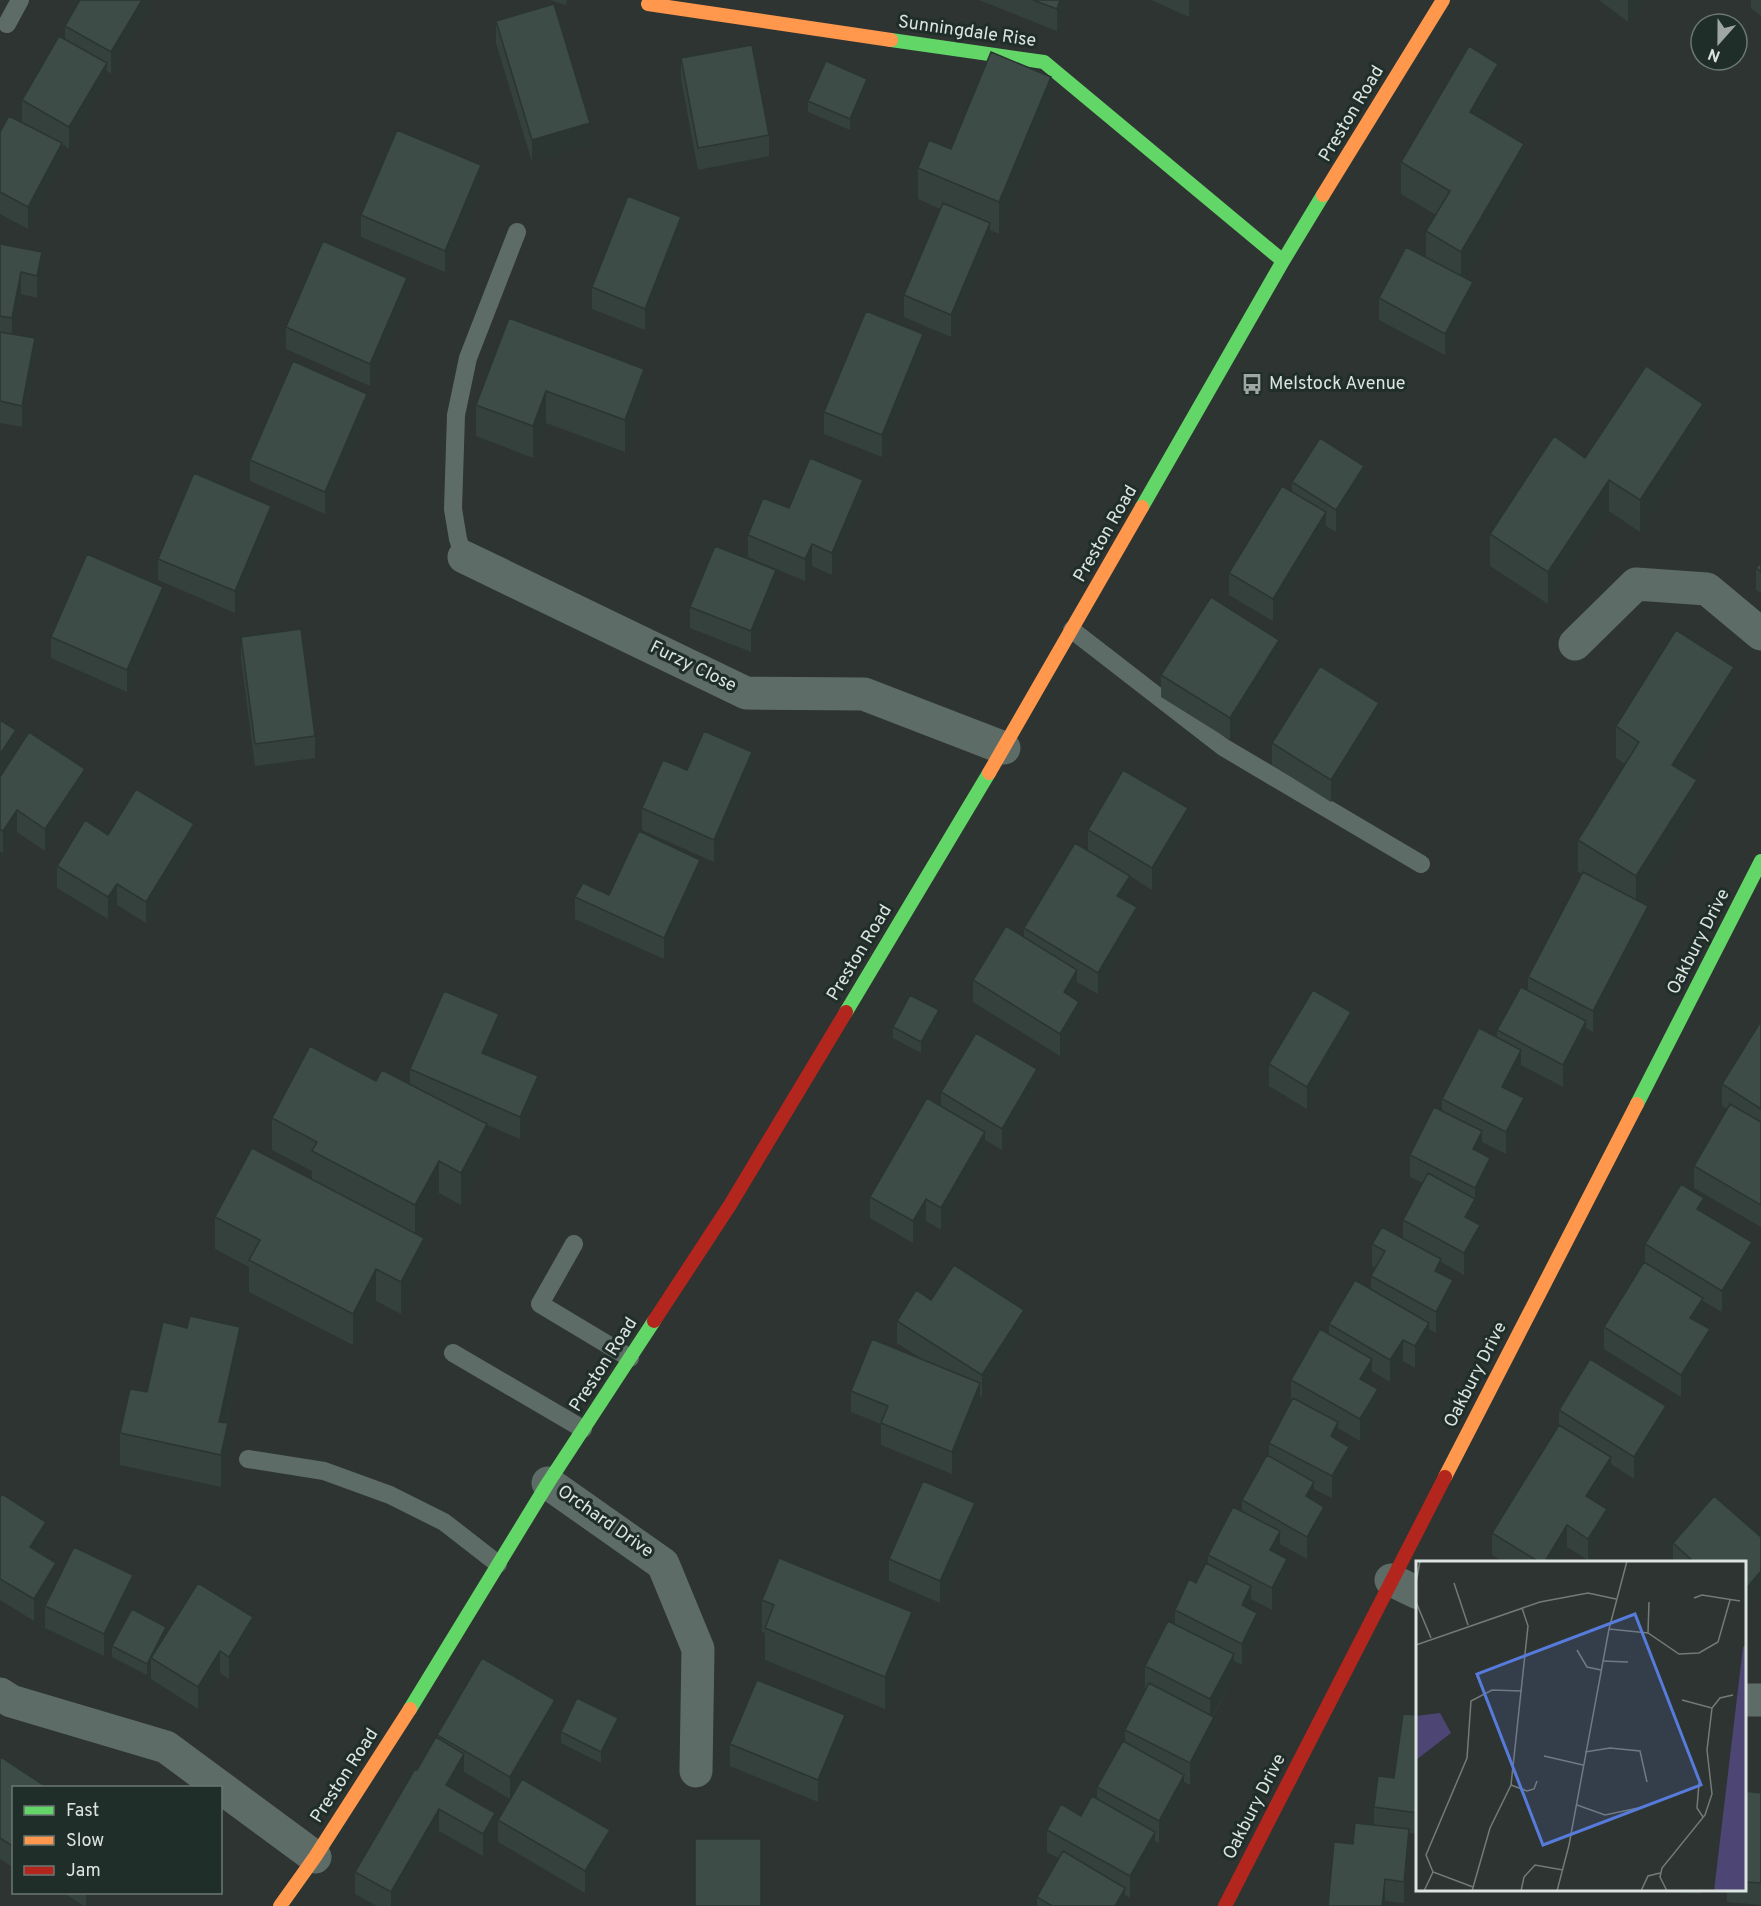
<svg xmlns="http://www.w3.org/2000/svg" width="1761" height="1906" viewBox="0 0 1761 1906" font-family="Overpass,sans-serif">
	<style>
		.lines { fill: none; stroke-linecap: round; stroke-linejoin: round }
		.lane { stroke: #5e6c67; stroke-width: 18 }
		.street { stroke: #5e6c67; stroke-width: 33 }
		.fast { stroke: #63d668; stroke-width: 14 }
		.slow { stroke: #ff974d; stroke-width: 14 }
		.jam { stroke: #b3261e; stroke-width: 14 }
		.wall { fill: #34413d }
		.shaded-wall { fill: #2b3532 }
		.building { fill: #3d4c47; stroke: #2b3532; stroke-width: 1.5 }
		.labels { text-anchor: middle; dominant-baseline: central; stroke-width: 6; stroke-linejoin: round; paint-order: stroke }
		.street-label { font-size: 18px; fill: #dce4e1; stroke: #202e29 }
		.poi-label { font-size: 18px; fill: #dce4e1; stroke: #202e29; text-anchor: start }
		.inset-road { fill: none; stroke: #747a77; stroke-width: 1.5 }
		.view { fill: #567bdb; fill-opacity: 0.15; stroke: #567bdb; stroke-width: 3 }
		.inset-edge { fill: none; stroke: #dce4e1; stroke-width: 3 }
	</style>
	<rect width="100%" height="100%" fill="#2e3431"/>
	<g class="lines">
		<path class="lane" d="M7,24L20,0
			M464,557L458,539L453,509L456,415L468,358L517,232
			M1072,630L1223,747L1421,864
			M574,1244L540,1304L630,1358
			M453,1353L583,1429
			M248,1459L324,1471L390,1495L444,1522L498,1564"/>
		<path class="street" d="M464,557L746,693L864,694L1004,748
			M1575,644L1636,584L1707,589L1761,634
			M548,1483L663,1564L698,1649L696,1771
			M1391,1580L1418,1593
			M0,1694L11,1701L166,1747L315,1857
			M1744,1700H1761"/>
		<path class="fast" d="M891,40L1044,62L1283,261
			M1142,507L1283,261L1323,195
			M846,1012L989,773
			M1637,1104L1761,861
			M410,1709L548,1483L654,1321"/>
		<path class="slow" d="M648,4L891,40
			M1323,195L1443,0
			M989,773L1142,507
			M1445,1477L1637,1104
			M280,1906L315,1857L410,1709"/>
		<path class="jam" d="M654,1321L730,1205L846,1012
			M1225,1906L1445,1477"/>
	</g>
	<path class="wall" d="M148,0V11L111,74L107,71V84L69,149L62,144V165L28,229L0,214V132L39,131L22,122V100L65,39V26Z
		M550,0H567L566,5Z
		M979,0H1069L1057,31Z
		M1151,0H1196L1189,17Z
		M1599,0H1646L1628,22Z
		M1751,0H1761V16L1751,8Z
		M496,21L590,145L532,162L496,43Z
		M681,58L769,135V156L698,170L681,79Z
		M867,90L850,130L808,112V101Z
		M1498,96L1484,120L1524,176L1464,278L1473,304L1445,355L1379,320V298L1426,258V231L1436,215L1401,194V162Z
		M1051,109L999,234L990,230V244L951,337L904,317V295L940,209L918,199V168L951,149Z
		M481,186L445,272L361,237V215Z
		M681,239L645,330L592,309V287Z
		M0,244L42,274L37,298L21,294L13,335L35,360L22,427L0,423Z
		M407,300L370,386L286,349V327Z
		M923,356L882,457L824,434V412Z
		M644,369V401L625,452L546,423L533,458L476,436V405Z
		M367,416L325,514L250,481V460Z
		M1703,435L1640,532L1609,511L1548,604L1490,566V534L1585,458Z
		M1292,482L1364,488L1336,532L1326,526V534L1273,621L1229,595V573L1292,492Z
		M863,501L832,575L812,566L805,581L748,557V535L789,508Z
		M271,528L235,613L158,580V559Z
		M1761,562V593L1756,590V568Z
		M776,592L751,652L690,628V607Z
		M163,609L127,692L51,658V637Z
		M241,637L315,736V758L255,766L241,659Z
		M1279,662L1230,740L1161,697V675Z
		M1734,699L1687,774L1697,812L1640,902L1648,928L1593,1032L1586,1028V1043L1563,1087L1521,1065V1072L1511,1091L1524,1120L1506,1154L1482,1142V1154L1490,1180L1475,1209L1474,1222L1480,1247L1464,1275L1441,1262V1274L1453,1302L1436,1333L1429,1329V1345L1415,1368L1403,1361L1390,1382L1372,1371V1381L1370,1384L1378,1411L1360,1441L1338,1428V1441L1349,1468L1332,1498L1314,1489V1501L1324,1528L1307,1559L1280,1544V1552L1279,1554L1287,1580L1272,1610L1251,1599V1609L1257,1634L1242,1665L1234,1661V1675L1213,1717L1214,1739L1190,1785L1184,1782V1797L1159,1843L1155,1841V1854L1130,1898L1125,1895V1906H1037V1897L1059,1858L1047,1852V1830L1081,1816L1097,1799V1787L1125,1743V1730L1147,1689L1145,1688V1666L1175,1624V1610L1196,1583L1208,1564V1555L1242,1511V1500L1269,1457V1443L1291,1401V1380L1329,1334V1324L1371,1289V1276L1376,1268L1372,1266V1244L1403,1239V1220L1423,1183L1410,1177V1155L1442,1111V1099L1497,1038V1030L1528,992V977L1582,874L1578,872V840L1625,764L1616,758V726Z
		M1379,724L1331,802L1272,765V743Z
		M687,770L752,773L714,862L642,830V808Z
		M0,777L85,791L45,851L17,832L3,853L0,851Z
		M1088,830H1188L1152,890L1130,876V898L1127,901L1137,929L1098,994L1077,982V992L1073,998L1079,1024L1060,1056L973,1002V980L1024,937V928L1088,851Z
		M108,835L194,846L146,923L117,905L108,919L57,888V866Z
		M700,882L664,959L575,919V897L609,895Z
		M939,1021L921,1053L893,1038V1027Z
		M1761,1021V1227L1694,1188V1166L1727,1109L1722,1106V1084Z
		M1351,1034L1307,1109L1269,1086V1064Z
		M499,1036L490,1056L538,1098L520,1139L485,1124L487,1156L461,1205L439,1193L416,1234L424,1270L401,1314L376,1301L353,1345L249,1292V1267L215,1249V1217L312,1179V1171L272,1150V1118L376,1081L410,1084V1069Z
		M1037,1090L1002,1150L985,1140V1154L941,1230L926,1221L913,1243L870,1218V1197L941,1106V1092Z
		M1704,1213L1752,1264L1722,1312L1703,1301V1320L1700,1324L1710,1351L1681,1397L1604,1349V1327L1645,1263V1244Z
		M931,1300L1024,1331L982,1397L980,1396V1404L952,1474L881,1445V1424L851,1412V1391L922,1359L897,1343V1321Z
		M240,1359L226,1423L228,1455L221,1487L120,1465V1433L147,1392Z
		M1559,1410L1666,1428L1634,1479L1611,1464V1479L1596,1502L1607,1531L1588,1560L1567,1547L1558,1563H1505L1492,1555V1533L1559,1425Z
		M0,1497L46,1543L40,1553L56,1582L133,1597L104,1656L45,1628V1606L50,1596L34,1621L0,1600Z
		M975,1525L940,1603L889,1581V1559Z
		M1761,1537V1593L1744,1612V1563H1673V1543Z
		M762,1600L912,1644L885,1709L765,1660V1633L762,1632Z
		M166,1634L253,1638L229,1679L220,1673L198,1709L151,1679V1667L147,1675L112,1657V1646Z
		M1418,1715V1834L1409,1833V1851L1404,1903L1385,1901L1374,1825V1807L1394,1778Z
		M555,1722L510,1799L464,1772V1776L455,1790L495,1835L483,1856L439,1831L396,1906H377L355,1894V1872L437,1738V1735Z
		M618,1729L601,1763L561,1743V1732Z
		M845,1737L818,1802L730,1766V1744Z
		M0,1759L14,1788V1868L0,1859Z
		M1744,1791L1761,1793V1905L1727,1902V1890H1744Z
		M498,1820L610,1851L585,1893L498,1842Z
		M1637,1890H1701V1894L1637,1891Z
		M64,1893H95L86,1906H84Z"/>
	<path class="shaded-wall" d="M142,0H148V11L111,74V52Z
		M1060,0H1069L1057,31V9Z
		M1189,0H1196L1189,17Z
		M1629,0H1646L1628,22V1Z
		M107,63V84L69,149V127Z
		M1498,64V96L1470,144V112Z
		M1051,77V109L999,234V202Z
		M867,79V90L850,130V119Z
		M590,123V145L532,162V140Z
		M62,143V165L28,229V207Z
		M1524,144V176L1461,284V252Z
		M481,165V186L445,272V251Z
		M681,217V239L645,330V309Z
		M990,223V244L951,337V315Z
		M42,252V274L37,298V276Z
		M21,272V294L12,340V318Z
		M407,278V300L370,386V364Z
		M1473,282V304L1445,355V334Z
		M923,334V356L882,457V435Z
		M35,338V360L22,427V406Z
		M644,369V401L625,452V420Z
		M546,391V423L533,458V426Z
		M367,394V416L325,514V492Z
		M1703,404V435L1640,532V500Z
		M1364,466V488L1336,532V510Z
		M863,480V501L832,575V553Z
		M1609,480V511L1548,604V572Z
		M271,506V528L235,613V591Z
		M1326,512V534L1273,621V599Z
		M812,544V566L805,581V559Z
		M776,570V592L751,652V631Z
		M163,587V609L127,692V670Z
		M1279,640V662L1230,740V718Z
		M1734,667V699L1672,797V765Z
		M1379,703V724L1331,802V780Z
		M16,730V752L0,775V754Z
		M752,752V773L714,862V840Z
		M85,769V791L45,851V829Z
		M1697,780V812L1636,908V876Z
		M1188,808V830L1152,890V868Z
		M17,810V832L3,853V831Z
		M194,824V846L146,923V902Z
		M700,860V882L664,959V938Z
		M1130,876V898L1117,917V896Z
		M117,884V905L108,919V897Z
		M1648,906V928L1593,1032V1011Z
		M1137,907V929L1098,994V973Z
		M1077,970V992L1064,1014V992Z
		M1079,1002V1024L1060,1056V1034Z
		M939,1010V1021L921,1053V1042Z
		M1351,1012V1034L1307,1109V1087Z
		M499,1014V1036L482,1074V1053Z
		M1586,1021V1043L1563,1087V1065Z
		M1521,1050V1072L1502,1109V1087Z
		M1037,1069V1090L1002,1150V1129Z
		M538,1076V1098L520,1139V1117Z
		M1524,1098V1120L1506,1154V1132Z
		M487,1124V1156L461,1205V1173Z
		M1482,1131V1152L1473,1171V1149Z
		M985,1132V1154L941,1230V1208Z
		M1490,1158V1180L1475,1210V1188Z
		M439,1161V1193L415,1237V1205Z
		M1704,1198V1220L1697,1209Z
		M926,1199V1221L913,1243V1221Z
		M1475,1199V1221L1465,1239V1217Z
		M1480,1225V1247L1464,1275V1253Z
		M424,1238V1270L401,1314V1282Z
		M1752,1242V1264L1722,1312V1291Z
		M1441,1259V1281L1435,1271Z
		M376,1269V1301L353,1345V1314Z
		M1453,1280V1302L1436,1333V1312Z
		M1703,1298V1320L1690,1339V1318Z
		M1024,1310V1331L982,1397V1375Z
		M1429,1323V1345L1415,1368V1346Z
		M240,1327V1359L219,1453V1422Z
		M1710,1329V1351L1681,1397V1375Z
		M1403,1340V1361L1390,1382V1360Z
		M1372,1359V1381L1360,1401V1379Z
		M980,1383V1404L952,1474V1452Z
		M1378,1389V1411L1360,1441V1419Z
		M1666,1406V1428L1634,1479V1457Z
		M1338,1422V1444L1331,1436Z
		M228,1423V1455L221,1487V1455Z
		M1349,1447V1468L1332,1498V1476Z
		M1611,1457V1479L1586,1518V1496Z
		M1314,1482V1503L1306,1496Z
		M975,1503V1525L940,1603V1581Z
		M1324,1507V1528L1307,1559V1537Z
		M1607,1509V1531L1588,1560V1539Z
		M46,1522V1543L30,1568V1547Z
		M1567,1525V1547L1558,1563H1544Z
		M1280,1531V1552L1270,1572V1550Z
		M1287,1559V1580L1272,1610V1588Z
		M56,1563V1585L34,1621V1599Z
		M1761,1571V1593L1744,1612V1591Z
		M133,1575V1597L104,1656V1634Z
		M1251,1586V1608L1242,1627V1605Z
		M912,1612V1644L885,1709V1677Z
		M1257,1613V1634L1242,1665V1644Z
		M253,1617V1638L229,1679V1657Z
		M166,1627V1638L151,1658V1667L147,1675V1664Z
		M220,1651V1673L198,1709V1687Z
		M1234,1654V1675L1210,1721V1699Z
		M555,1700V1722L510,1799V1777Z
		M845,1715V1737L818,1802V1780Z
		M1214,1717V1739L1190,1785V1763Z
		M618,1718V1729L601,1763V1752Z
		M464,1754V1776L446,1806V1785Z
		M1184,1775V1797L1159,1843V1821Z
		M439,1809V1831L396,1906H391V1892Z
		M495,1813V1835L483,1856V1834Z
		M1409,1829V1851L1404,1903V1882Z
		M610,1830V1851L585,1893V1871Z
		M1155,1832V1854L1130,1898V1876Z
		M1385,1879V1901L1384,1906H1382Z
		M1125,1888V1906H1115Z
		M86,1893H95L86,1906Z"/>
	<path class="building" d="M80,0H142L111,52L65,26Z
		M1033,0H1060L1057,9Z
		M554,4L590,123L532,140L496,21Z
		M59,36L107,63L69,127L22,100Z
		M752,45L769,135L698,148L681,58Z
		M1469,46L1498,64L1470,112L1524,144L1461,252L1426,231L1450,191L1401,162Z
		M991,52L1051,77L999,202L918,168L929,140L951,149Z
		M826,61L867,79L850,119L808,101Z
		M9,116L62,143L28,207L0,192V132Z
		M397,130L481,165L445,251L361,215Z
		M628,196L681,217L645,309L592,287Z
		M943,203L990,223L951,315L904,295Z
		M323,241L407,278L370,364L286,327Z
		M0,244L42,252L37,276L21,272L12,318L0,316Z
		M1406,247L1473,282L1445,334L1379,298Z
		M866,311L923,334L882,435L824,412Z
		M509,318L644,369L625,420L546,391L533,426L476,405Z
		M0,332L35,338L22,406L0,401Z
		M293,361L367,394L325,492L250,460Z
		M1646,366L1703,404L1640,500L1609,480L1548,572L1490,534L1554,436L1585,458Z
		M1320,438L1364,466L1336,510L1292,482Z
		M810,458L863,480L832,553L812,544L805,559L748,535L763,498L789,508Z
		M194,473L271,506L235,591L158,559Z
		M1282,486L1326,512L1273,599L1229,573Z
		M715,546L776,570L751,631L690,607Z
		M87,554L163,587L127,670L51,637Z
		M1761,562V572L1756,568Z
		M1211,597L1279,640L1230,718L1161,675Z
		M301,629L315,736L255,744L241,637Z
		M1676,630L1734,667L1672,765L1697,780L1636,876L1578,840L1639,742L1616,726Z
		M1320,666L1379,703L1331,780L1272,743Z
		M0,720L16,730L0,754Z
		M704,731L752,752L714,840L642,808L663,760L687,770Z
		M29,732L85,769L45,829L17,810L3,831L0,829V777Z
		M1123,770L1188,808L1152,868L1088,830Z
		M136,789L194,824L146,902L117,884L108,897L57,866L85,820L108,835Z
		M639,831L700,860L664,938L575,897L583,883L609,895Z
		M1075,843L1130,876L1117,896L1137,907L1098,973L1024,928Z
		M1583,872L1648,906L1593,1011L1528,977Z
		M1006,926L1077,970L1064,992L1079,1002L1060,1034L973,980Z
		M1521,987L1586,1021L1563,1065L1497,1030Z
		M1313,990L1351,1012L1307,1087L1269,1064Z
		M444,991L499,1014L482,1053L538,1076L520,1117L410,1069Z
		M910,995L939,1010L921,1042L893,1027Z
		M1761,1021V1109L1722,1084Z
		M1479,1028L1521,1050L1502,1087L1524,1098L1506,1132L1442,1099Z
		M976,1033L1037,1069L1002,1129L941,1092Z
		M310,1046L376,1081L382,1070L487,1124L461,1173L439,1161L415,1205L312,1151L317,1142L272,1118Z
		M927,1098L985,1132L941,1208L926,1199L913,1221L870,1197Z
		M1730,1104L1761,1122V1205L1694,1166Z
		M1434,1107L1482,1131L1473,1149L1490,1158L1475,1188L1410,1155Z
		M252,1148L424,1238L401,1282L376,1269L353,1314L249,1260L260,1240L215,1217Z
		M1428,1173L1475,1199L1465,1217L1480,1225L1464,1253L1403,1220Z
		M1681,1184L1704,1198L1697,1209L1752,1242L1722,1291L1645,1244Z
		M1382,1227L1441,1259L1435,1271L1453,1280L1436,1312L1371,1276L1385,1251L1372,1244Z
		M1644,1262L1703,1298L1690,1318L1710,1329L1681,1375L1604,1327Z
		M954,1265L1024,1310L982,1375L897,1321L916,1290L931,1300Z
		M1355,1280L1429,1323L1415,1346L1403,1340L1390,1360L1329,1324Z
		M190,1316L240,1327L219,1422L228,1423L221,1455L120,1433L130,1389L147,1392L163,1322L187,1328Z
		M1320,1329L1372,1359L1360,1379L1378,1389L1360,1419L1291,1380Z
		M872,1339L980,1383L952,1452L881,1423L888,1406L851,1391Z
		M1590,1359L1666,1406L1634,1457L1559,1410Z
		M1293,1398L1338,1422L1331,1436L1349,1447L1332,1476L1269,1443Z
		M1559,1425L1611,1457L1586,1496L1607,1509L1588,1539L1567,1525L1544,1563H1541L1492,1533Z
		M1267,1455L1314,1482L1306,1496L1324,1507L1307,1537L1242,1500Z
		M923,1481L975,1503L940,1581L889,1559Z
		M2,1494L46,1522L30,1547L56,1563L34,1599L0,1579V1497Z
		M1714,1496L1761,1537V1571L1744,1591V1563H1695L1673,1543Z
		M1233,1507L1280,1531L1270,1550L1287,1559L1272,1588L1208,1555Z
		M74,1547L133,1575L104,1634L45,1606Z
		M779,1558L912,1612L885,1677L765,1628L774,1605L762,1600Z
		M1206,1563L1251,1586L1242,1605L1257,1613L1242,1644L1175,1610L1189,1579L1196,1583Z
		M198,1583L253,1617L229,1657L220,1651L198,1687L151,1658Z
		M132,1609L166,1627L147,1664L112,1646Z
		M1168,1621L1234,1654L1210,1699L1145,1666Z
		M482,1658L555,1700L510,1777L437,1735Z
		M757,1680L845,1715L818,1780L730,1744Z
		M1149,1683L1214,1717L1190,1763L1125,1730Z
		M577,1698L618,1718L601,1752L561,1732Z
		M1403,1714L1418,1715V1813L1374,1807L1378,1776L1394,1778Z
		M436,1737L464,1754L446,1785L495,1813L483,1834L439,1809L391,1892L355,1872L415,1769L417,1770Z
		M1123,1741L1184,1775L1159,1821L1097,1787Z
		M1,1757L48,1788H14V1847L0,1838V1759Z
		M522,1779L610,1830L585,1871L498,1820Z
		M1744,1791L1761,1793V1883L1744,1882Z
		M1092,1796L1155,1832L1130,1876L1047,1830L1061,1804L1081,1816Z
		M1355,1823L1409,1829L1404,1882L1385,1879L1382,1906H1328L1334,1842L1353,1844Z
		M695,1839H761V1906H695Z
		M1063,1851L1125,1888L1115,1906H1052L1037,1897Z"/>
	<defs>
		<symbol id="bus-bare" viewBox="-9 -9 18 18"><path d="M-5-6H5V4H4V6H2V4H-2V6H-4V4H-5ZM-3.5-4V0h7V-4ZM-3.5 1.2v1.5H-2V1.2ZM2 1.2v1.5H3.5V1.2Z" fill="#9fa6a3" stroke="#202e29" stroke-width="2.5" paint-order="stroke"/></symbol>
	</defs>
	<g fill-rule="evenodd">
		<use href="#bus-bare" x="1237" y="369" width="30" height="30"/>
	</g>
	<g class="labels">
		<g class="street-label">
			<text transform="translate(967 32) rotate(8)">Sunningdale Rise</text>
			<text transform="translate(1352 114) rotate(-59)">Preston Road</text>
			<text transform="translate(1106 534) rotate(-60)">Preston Road</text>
			<text transform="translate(693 667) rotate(26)">Furzy Close</text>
			<text transform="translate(1699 942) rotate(-63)">Oakbury Drive</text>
			<text transform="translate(860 953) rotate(-59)">Preston Road</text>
			<text transform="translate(604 1365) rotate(-57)">Preston Road</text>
			<text transform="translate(1476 1375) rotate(-63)">Oakbury Drive</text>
			<text transform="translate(605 1522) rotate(35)">Orchard Drive</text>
			<text transform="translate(345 1776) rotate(-57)">Preston Road</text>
			<text transform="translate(1255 1807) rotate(-63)">Oakbury Drive</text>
		</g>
		<g class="poi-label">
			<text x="1269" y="384">Melstock Avenue</text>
		</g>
	</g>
	<g transform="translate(1416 1561)">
		<rect width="330" height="330" fill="#2e3431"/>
		<path d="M330,84V330H298L327,86ZM24,152L35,172L0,199V155Z" fill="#4d4574"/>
		<path class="inset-road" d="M0,22L4,0M38,22L52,64M278,37L286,34L324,40M0,41L15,77M193,68L232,72L263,93L283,92L302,81L314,39M232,72L233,41M0,84L124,41L172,32L200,38M161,89L171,106L185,109M186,100L212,101M296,147L304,137L317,134M169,191L194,187L224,190L231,221M128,195L167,204M283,222L281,247L287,256M95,224L111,230L118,228L121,220M161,244L189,254L227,246M57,326L17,311L10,294L51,197L55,140L76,129L106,130M8,330L17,311M56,330L74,267L95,224L112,65L106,47M105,330L108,316L119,304L147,309M141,330L153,284L193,68L211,0M225,330L232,315L244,312M251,330L244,316L246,307L289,254L296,233L291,189L296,147L266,139"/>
		<path class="view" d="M219,53L285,224L127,284L61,113Z"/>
		<rect width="330" height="330" class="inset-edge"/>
	</g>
	<rect x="12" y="1786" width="210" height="108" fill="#202e29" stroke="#6b7773" stroke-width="1.5"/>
	<rect x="24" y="1806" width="30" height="9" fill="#63d668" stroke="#6b7773" stroke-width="1.5"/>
	<text x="66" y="1816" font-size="18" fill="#dce4e1">Fast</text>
	<rect x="24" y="1836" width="30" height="9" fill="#ff974d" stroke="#6b7773" stroke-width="1.5"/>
	<text x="66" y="1846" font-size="18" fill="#dce4e1">Slow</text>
	<rect x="24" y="1866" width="30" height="9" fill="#b3261e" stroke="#6b7773" stroke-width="1.5"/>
	<text x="66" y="1876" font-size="18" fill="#dce4e1">Jam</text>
	<g transform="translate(1719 42) rotate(201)"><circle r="28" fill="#202e29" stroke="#6b7773" stroke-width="1.5"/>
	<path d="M0-4.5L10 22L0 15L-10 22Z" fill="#9fa6a3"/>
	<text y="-9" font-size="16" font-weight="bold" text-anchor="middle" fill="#dce4e1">N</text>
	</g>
</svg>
